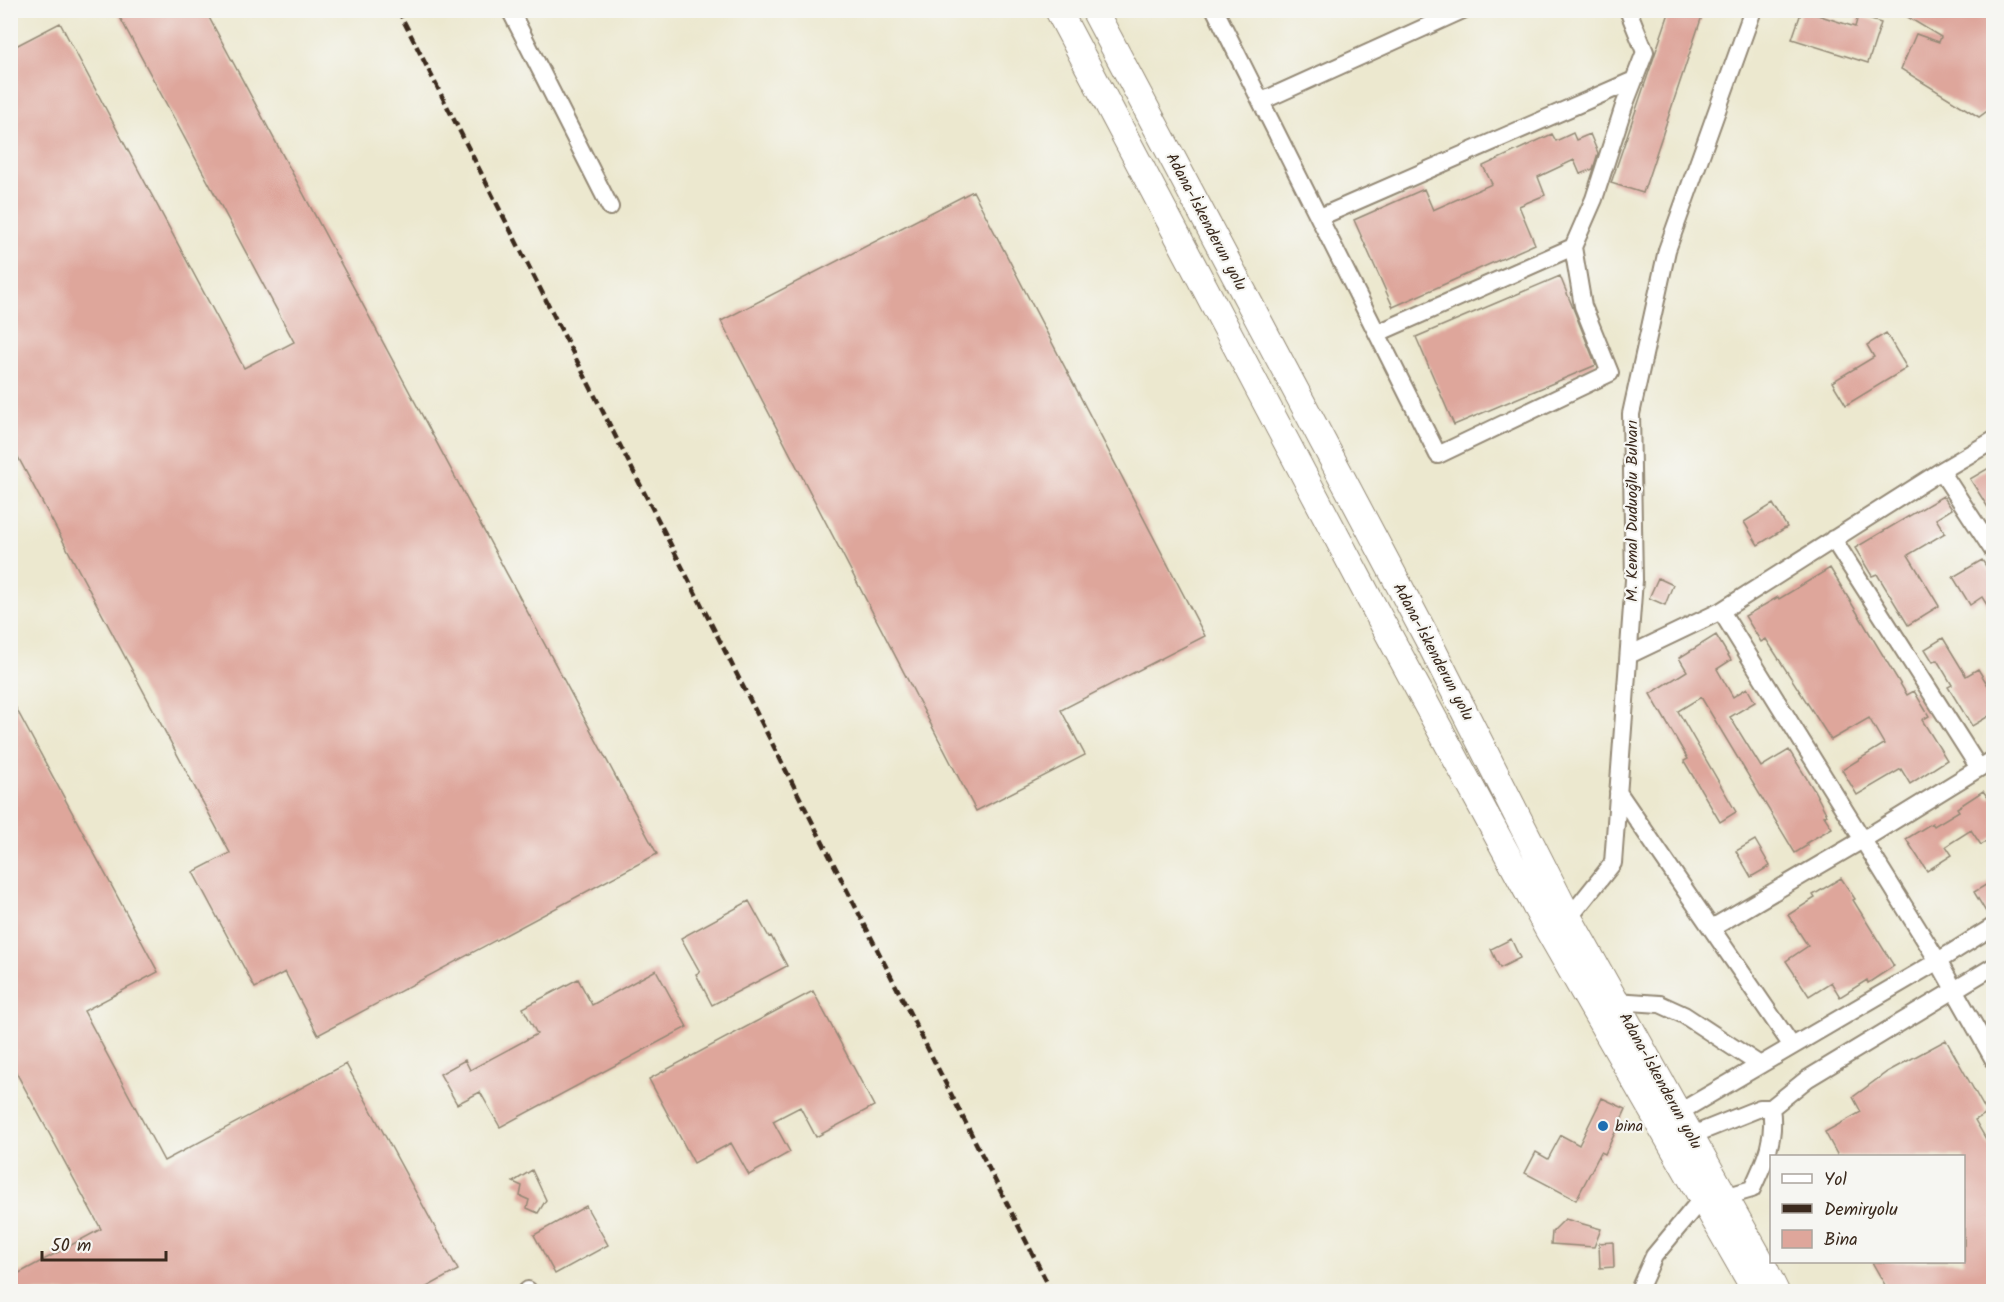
<svg xmlns="http://www.w3.org/2000/svg" width="2004" height="1302" viewBox="0 0 2004 1302" font-family="Kalam,sans-serif">
	<style>
		.building { fill: #dea69b }
		.lines { fill: none; stroke-linecap: round; stroke-linejoin: round }
		.minor-casing { stroke: #948976; stroke-width: 20 }
		.highway-casing { stroke: #948976; stroke-width: 28 }
		.minor { stroke: #fff; stroke-width: 16 }
		.highway { stroke: #fff; stroke-width: 26 }
		.rail { stroke: #3b2a1e; stroke-width: 4.5; stroke-dasharray: 9 4.5; stroke-linecap: butt }
		.poi-dot { fill: #1f6fb2; stroke: #f6f6f2; stroke-width: 2 }
		.labels { text-anchor: middle; dominant-baseline: central; stroke-width: 4.5; stroke-linejoin: round; paint-order: stroke }
		.street-label { font-size: 16px; fill: #3b2a1e; stroke: #f6f6f2 }
		.poi-label { font-size: 16px; fill: #3b2a1e; stroke: #f6f6f2; text-anchor: start }
	</style>
	<rect width="100%" height="100%" fill="#f6f6f2"/>
	<filter id="ink" filterUnits="userSpaceOnUse"><feTurbulence type="fractalNoise" baseFrequency=".0167" numOctaves="2"/><feDisplacementMap in="SourceGraphic" scale="12" xChannelSelector="R" yChannelSelector="G"/><feConvolveMatrix kernelMatrix="1 2 1 2 8 2 1 2 1" color-interpolation-filters="sRGB"/></filter>
	<filter id="wash" filterUnits="userSpaceOnUse"><feTurbulence type="fractalNoise" baseFrequency=".008" numOctaves="4" result="noise"/><feDisplacementMap in="SourceGraphic" scale="24" xChannelSelector="R" yChannelSelector="G"/><feGaussianBlur stdDeviation="1.35" result="paint"/><feColorMatrix in="noise" values="0 0 0 0 0 0 0 0 0 0 0 0 0 0 0 0 0 1.4 0 .05"/><feComposite in="paint" operator="in"/></filter>
	<g filter="url(#wash)">
		<rect width="100%" height="100%" fill="#ece8cf"/>
		<g id="blocks">
			<path class="building" d="M116,10H205L657,854L318,1035L285,972L255,988L193,872L230,853L10,442V49L60,23L244,368L294,342Z
				M1670,10H1704L1643,193L1611,183Z
				M1802,10L1855,27L1858,16L1881,23L1868,63L1792,39Z
				M1896,10H1994V106L1979,117L1901,69L1916,34L1939,42L1941,37Z
				M1573,133L1576,140L1590,134L1598,153L1593,169L1580,174L1574,160L1538,177L1545,195L1519,206L1535,244L1393,307L1354,220L1424,189L1433,210L1492,184L1483,166L1552,134L1556,141Z
				M973,191L1205,636L1061,710L1085,755L976,811L721,321Z
				M1560,276L1596,365L1454,425L1416,337Z
				M1886,333L1907,368L1846,405L1832,382L1874,357L1867,345Z
				M1994,465V517L1970,479Z
				M1943,496L1952,509L1936,519L1945,533L1908,555L1939,606L1908,625L1877,574L1872,576L1855,548Z
				M1773,504L1787,527L1758,545L1744,522Z
				M1982,560L1994,578V616L1982,597L1970,605L1953,577Z
				M1830,568L1907,695L1914,691L1929,716L1922,720L1947,760L1910,784L1901,769L1857,795L1842,770L1884,744L1869,718L1831,740L1766,639L1761,642L1745,616L1778,597L1779,599Z
				M1658,578L1673,585L1665,605L1649,598Z
				M1716,635L1731,660L1717,669L1733,697L1747,688L1755,702L1730,717L1761,767L1789,750L1814,790L1827,815L1824,816L1832,828L1806,843L1808,845L1795,853L1701,697L1678,711L1736,812L1720,822L1684,761L1688,759L1650,694L1687,671L1679,658Z
				M1943,638L1966,676L1978,669L1994,695V713L1972,726L1948,687L1952,685L1937,660L1933,662L1925,649Z
				M10,697L158,972L84,1011L164,1161L346,1064L458,1270L418,1292H10V1278L101,1229L10,1061Z
				M1983,791L1989,799L1994,796V837L1981,845L1971,830L1946,846L1952,855L1927,871L1906,839L1932,823L1934,826L1959,811L1957,808Z
				M1755,840L1770,866L1751,877L1736,851Z
				M1841,878L1855,899L1853,900L1894,966L1868,983L1867,980L1840,997L1831,982L1809,996L1786,961L1808,946L1788,915L1815,898L1813,895Z
				M1994,880V916L1989,917L1974,892Z
				M749,901L769,937L771,936L787,966L712,1005L696,974L700,972L681,938Z
				M1511,939L1520,958L1500,968L1491,949Z
				M656,970L687,1027L500,1127L480,1092L457,1104L440,1074L465,1060L470,1070L537,1034L523,1008L578,979L592,1005Z
				M813,991L874,1106L816,1137L800,1107L773,1121L790,1152L749,1175L731,1143L694,1163L649,1079Z
				M1946,1040L1987,1113L1975,1120L1994,1153V1292H1889L1872,1262H1964V1156H1838L1825,1132L1861,1112L1853,1097L1887,1072Z
				M1602,1098L1626,1109L1605,1154L1601,1152L1576,1200L1525,1173L1536,1152L1548,1159L1561,1135L1579,1145Z
				M532,1170L546,1200L538,1213L527,1208L529,1200L520,1196L522,1186L513,1182Z
				M586,1206L608,1245L555,1274L534,1235Z
				M1565,1219L1601,1229L1594,1247L1551,1244L1552,1232Z
				M1613,1242L1614,1267L1600,1268L1599,1243Z"/>
		</g>
	</g>
	<g filter="url(#ink)">
		<use href="#blocks" fill-opacity="0" stroke="#948976" stroke-width="1.5"/>
		<g class="lines">
			<defs>
				<path id="minor" d="M510,10L610,207
					M1215,10L1438,455L1610,373L1583,306L1573,247L1594,199L1624,106L1645,52L1628,10
					M1262,101L1463,10
					M1320,217L1634,80
					M1378,333L1573,247
					M1941,471L1994,552
					M1833,539L1979,768
					M1721,611L1938,961L1994,1060
					M1629,655L1721,611L1941,471L1994,440
					M1618,792L1792,1046
					M1563,922L1569,918L1613,863L1634,580L1631,414L1667,250L1753,10
					M1712,928L1864,839L1994,759
					M1615,1001L1660,1004L1684,1015L1760,1065
					M1678,1113L1938,961L1994,926
					M1690,1136L1760,1108H1771L1807,1079L1994,966
					M1725,1197L1752,1189C1765,1161 1776,1139 1771,1108
					M526,1292L528,1290
					M1638,1292L1654,1256L1703,1197"/>
				<path id="highway" d="M1058,10L1369,598L1548,930L1756,1292
					M1094,10L1427,638L1569,918L1761,1261L1776,1292"/>
			</defs>
			<use href="#minor" class="minor-casing"/>
			<use href="#highway" class="highway-casing"/>
			<use href="#minor" class="minor"/>
			<use href="#highway" class="highway"/>
			<path class="rail" d="M398,10L1052,1292"/>
		</g>
	</g>
	<circle class="poi-dot" cx="1603" cy="1126" r="6"/>
	<g class="labels">
		<g class="street-label">
			<text transform="translate(1206 222) rotate(62)">Adana-İskenderun yolu</text>
			<text transform="translate(1632 511) rotate(-90)">M. Kemal Duduoğlu Bulvarı</text>
			<text transform="translate(1433 652) rotate(62)">Adana-İskenderun yolu</text>
			<text transform="translate(1660 1081) rotate(61)">Adana-İskenderun yolu</text>
		</g>
		<g class="poi-label">
			<text x="1615" y="1126">bina</text>
		</g>
	</g>
	<rect width="2004" height="1302" fill="none" stroke="#f6f6f2" stroke-width="36"/>
	<rect x="1770" y="1155" width="195" height="108" fill="#f6f6f2" stroke="#aba49d" stroke-width="1.5"/>
	<rect x="1782" y="1174" width="30" height="9" fill="#ffffff" stroke="#aba49d" stroke-width="1.5"/>
	<text x="1824" y="1185" font-size="18" fill="#3b2a1e">Yol</text>
	<rect x="1782" y="1204" width="30" height="9" fill="#3b2a1e" stroke="#aba49d" stroke-width="1.5"/>
	<text x="1824" y="1215" font-size="18" fill="#3b2a1e">Demiryolu</text>
	<rect x="1782" y="1230" width="30" height="18" fill="#dea69b" stroke="#aba49d" stroke-width="1.5"/>
	<text x="1824" y="1245" font-size="18" fill="#3b2a1e">Bina</text>
	<path d="M42 1251v9h124v-9" fill="none" stroke="#3b2a1e" stroke-width="3"/>
	<text x="51" y="1251" font-size="18" fill="#3b2a1e" stroke="#f6f6f2" stroke-width="4.5" paint-order="stroke">50 m</text>
</svg>
